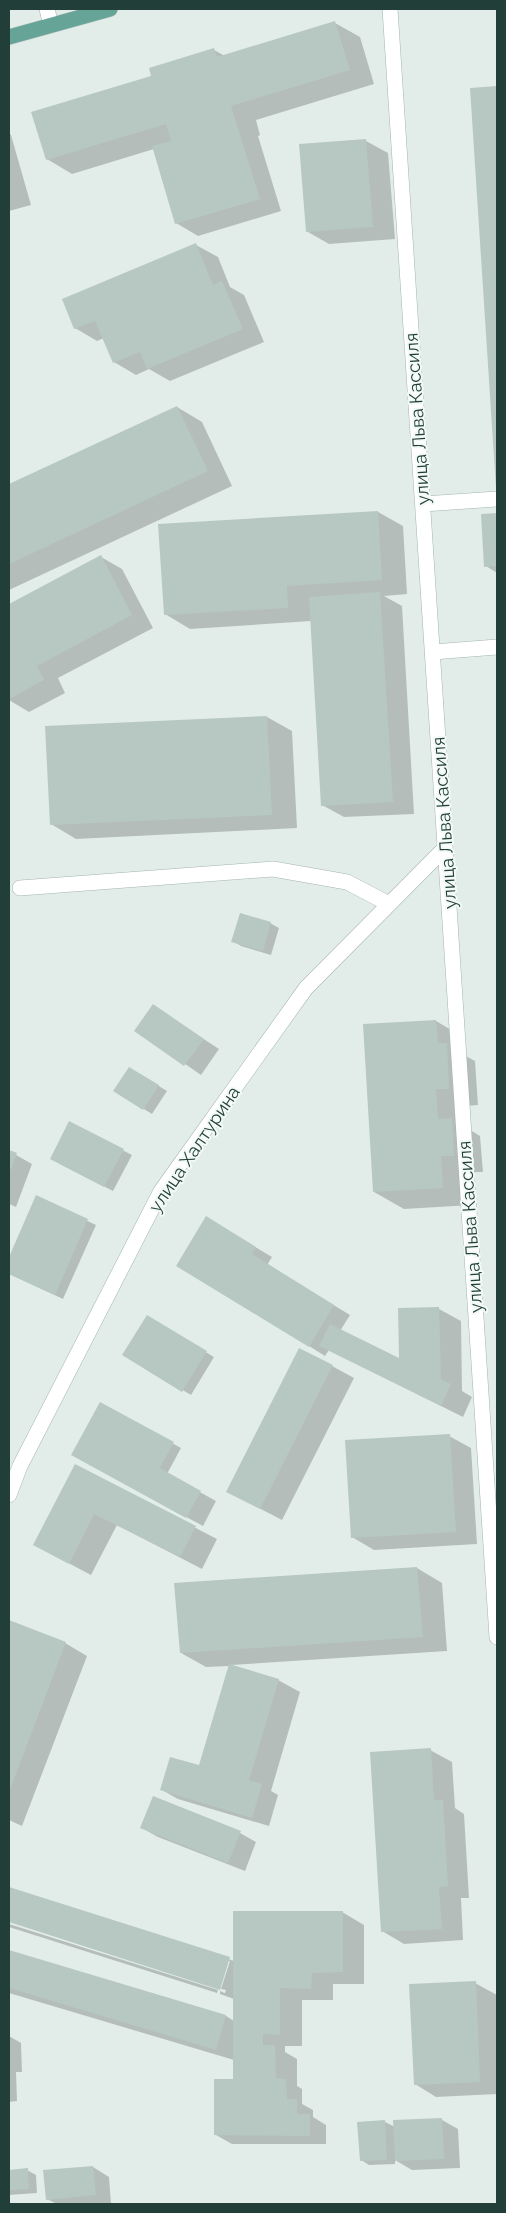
<svg xmlns="http://www.w3.org/2000/svg" width="506" height="2213" viewBox="0 0 506 2213" font-family="Raleway,sans-serif">
	<style>
		.shadow { fill: #0003 }
		.building { fill: #b7c8c2 }
		.lines { fill: none; stroke-linecap: round; stroke-linejoin: round }
		.minor-casing { stroke: #a4b5b0; stroke-width: 16 }
		.major-casing { stroke: #c1c9c7; stroke-width: 16 }
		.minor { stroke: #fff; stroke-width: 15 }
		.major { stroke: #65a497; stroke-width: 15 }
		.labels { text-anchor: middle; dominant-baseline: central; stroke-width: 4; stroke-linejoin: round; paint-order: stroke }
		.street-label { font-size: 18px; fill: #213f38; stroke: #f3f9f6 }
	</style>
	<rect width="100%" height="100%" fill="#e2ede9"/>
	<path class="shadow" d="M335,23L360,37L374,84L256,120L260,135L258,136L281,211L198,236L176,223L154,149L72,174L47,159L153,76L214,50L225,56Z
		M497,87V485L471,89Z
		M9,133L11,135L31,205L9,211Z
		M366,141L388,153L395,239L329,244L308,232Z
		M196,245L218,257L230,287L244,295L264,342L170,381L149,369L136,375L114,362L104,338L97,341L75,328Z
		M177,407L202,422L232,486L9,590V486Z
		M378,512L403,526L407,594L384,596L402,606L414,814L344,817L322,805L311,621L190,629L165,614L159,525Z
		M482,515H497V573L486,566Z
		M101,557L122,569L153,628L58,678L65,693L29,712L9,700V606Z
		M267,717L292,731L297,828L76,839L51,824Z
		M270,923L279,928L271,955L241,946L233,941Z
		M153,1006L219,1049L201,1075L136,1030Z
		M436,1021L465,1038L466,1056L475,1061L478,1105L465,1106L467,1128L480,1136L483,1172H470L472,1205L404,1209L374,1192Z
		M129,1068L167,1091L152,1114L115,1091Z
		M69,1123L132,1155L113,1191L60,1164Z
		M9,1151L32,1164L16,1207L9,1204Z
		M37,1197L96,1225L63,1299L9,1274V1260Z
		M222,1227L272,1257L267,1265L350,1315L340,1331L401,1360L439,1309L461,1321L462,1391L472,1397L463,1417L329,1350L325,1356L309,1346Z
		M147,1317L214,1357L191,1395L124,1355Z
		M332,1366L354,1378L282,1520L228,1492Z
		M101,1404L181,1448L167,1474L216,1501L203,1526L162,1504Z
		M449,1436L471,1448L477,1544L374,1550L352,1537Z
		M76,1466L217,1539L202,1569L117,1525L91,1575L57,1557Z
		M417,1568L442,1583L447,1651L231,1665L278,1680L300,1692L271,1791L278,1795L269,1826L178,1799L162,1790L206,1769L229,1666L206,1667L181,1653Z
		M9,1622L65,1643L87,1656L22,1826L9,1820Z
		M430,1750L452,1762L455,1808L464,1814L469,1898H461L463,1940L404,1944L382,1931Z
		M142,1828L240,1833L256,1842L245,1871L158,1837Z
		M9,1888L234,1961L342,1912L364,1925V1984H333V2000H302V2046H285V2052L297,2059V2086L302,2089V2104L313,2110V2117L326,2125V2144H232L216,2135L234,2080V2060L9,1993V1952L226,2016L234,2021V1999L220,1994V1991L225,1993L226,1990L221,1989L230,1961H227L219,1988L9,1921Z
		M9,1924L218,1990L217,1993L9,1927Z
		M475,1983L497,1995V2094L436,2097L415,2084Z
		M9,2036L21,2043L22,2072H16L17,2101L9,2102Z
		M442,2120L458,2129L460,2168L412,2170L395,2160V2164L369,2165L361,2160L385,2122L395,2127Z
		M93,2167L109,2177L111,2204H57L47,2199Z
		M27,2170L36,2175L37,2193L9,2195V2171Z"/>
	<path class="building" d="M335,21L350,70L231,106L260,199L175,224L152,146L171,141L166,124L46,160L31,112L151,76L149,68L214,48L217,57Z
		M497,86V488H496L470,88Z
		M366,139L373,227L306,232L299,144Z
		M196,243L213,285L222,281L243,329L147,369L140,352L113,363L95,321L74,329L62,299Z
		M177,406L208,471L9,564V484Z
		M378,511L382,580L287,586L288,608L164,615L158,524Z
		M497,513V566L484,567L481,514Z
		M101,555L132,615L37,666L44,680L9,699V604Z
		M380,592L393,802L321,806L309,597Z
		M267,716L272,815L50,825L45,726Z
		M240,913L271,922L263,951L231,942Z
		M153,1004L204,1039L184,1066L134,1031Z
		M436,1020L438,1043H447L449,1089H436L438,1119L452,1118L454,1156H441L443,1188L373,1192L363,1024Z
		M129,1067L159,1085L143,1110L113,1091Z
		M69,1121L124,1149L104,1187L50,1159Z
		M9,1150L17,1153L9,1174Z
		M36,1195L88,1219L55,1295L9,1274V1257Z
		M206,1216L256,1247L252,1254L334,1305L309,1347L176,1266Z
		M439,1307L441,1379L451,1384L441,1406L319,1346L330,1324L399,1358L398,1308Z
		M147,1315L207,1351L182,1392L122,1355Z
		M299,1348L333,1365L260,1509L226,1492Z
		M100,1402L174,1442L160,1468L201,1491L186,1518L71,1455Z
		M450,1434L456,1532L351,1538L345,1440Z
		M75,1464L196,1526L180,1557L94,1514L69,1564L33,1545Z
		M417,1567L423,1637L180,1653L174,1583Z
		M9,1620L66,1642L9,1792Z
		M229,1664L279,1679L249,1780L262,1784L252,1818L160,1790L170,1757L199,1765Z
		M431,1748L434,1800H443L448,1886L439,1887L442,1929L381,1932L370,1752Z
		M153,1796L241,1831L228,1863L140,1828Z
		M9,1887L230,1957L220,1990L9,1922Z
		M233,1911H343V1972L312,1973L311,1989L280,1988V2035L263,2034V2045H275L276,2078L286,2079L287,2099H297V2114H310V2136L214,2135V2079H233Z
		M9,1950L226,2015L216,2050L9,1988Z
		M476,1981L480,2082L414,2085L409,1984Z
		M442,2118L444,2159L395,2161L393,2120Z
		M385,2120L387,2160L360,2161L357,2122Z
		M93,2166L96,2195L46,2200L43,2170Z
		M28,2168L29,2189L9,2190V2170Z"/>
	<g class="lines">
		<defs>
			<path id="minor" d="M47,9L51,25
				M390,9L497,1637
				M423,504L497,499
				M433,652L497,647
				M20,888L273,869L347,882L389,904
				M9,1495L20,1466L161,1191L306,988L445,848"/>
			<path id="major" d="M9,37L110,9"/>
		</defs>
		<use href="#minor" class="minor-casing"/>
		<use href="#major" class="major-casing"/>
		<use href="#minor" class="minor"/>
		<use href="#major" class="major"/>
	</g>
	<g class="labels">
		<g class="street-label">
			<text transform="translate(417 419) rotate(-94)">улица Льва Кассиля</text>
			<text transform="translate(444 823) rotate(-94)">улица Льва Кассиля</text>
			<text transform="translate(194 1149) rotate(-56)">улица Халтурина</text>
			<text transform="translate(470 1227) rotate(-94)">улица Льва Кассиля</text>
		</g>
	</g>
	<rect width="506" height="2213" fill="none" stroke="#213f38" stroke-width="20"/>
</svg>
